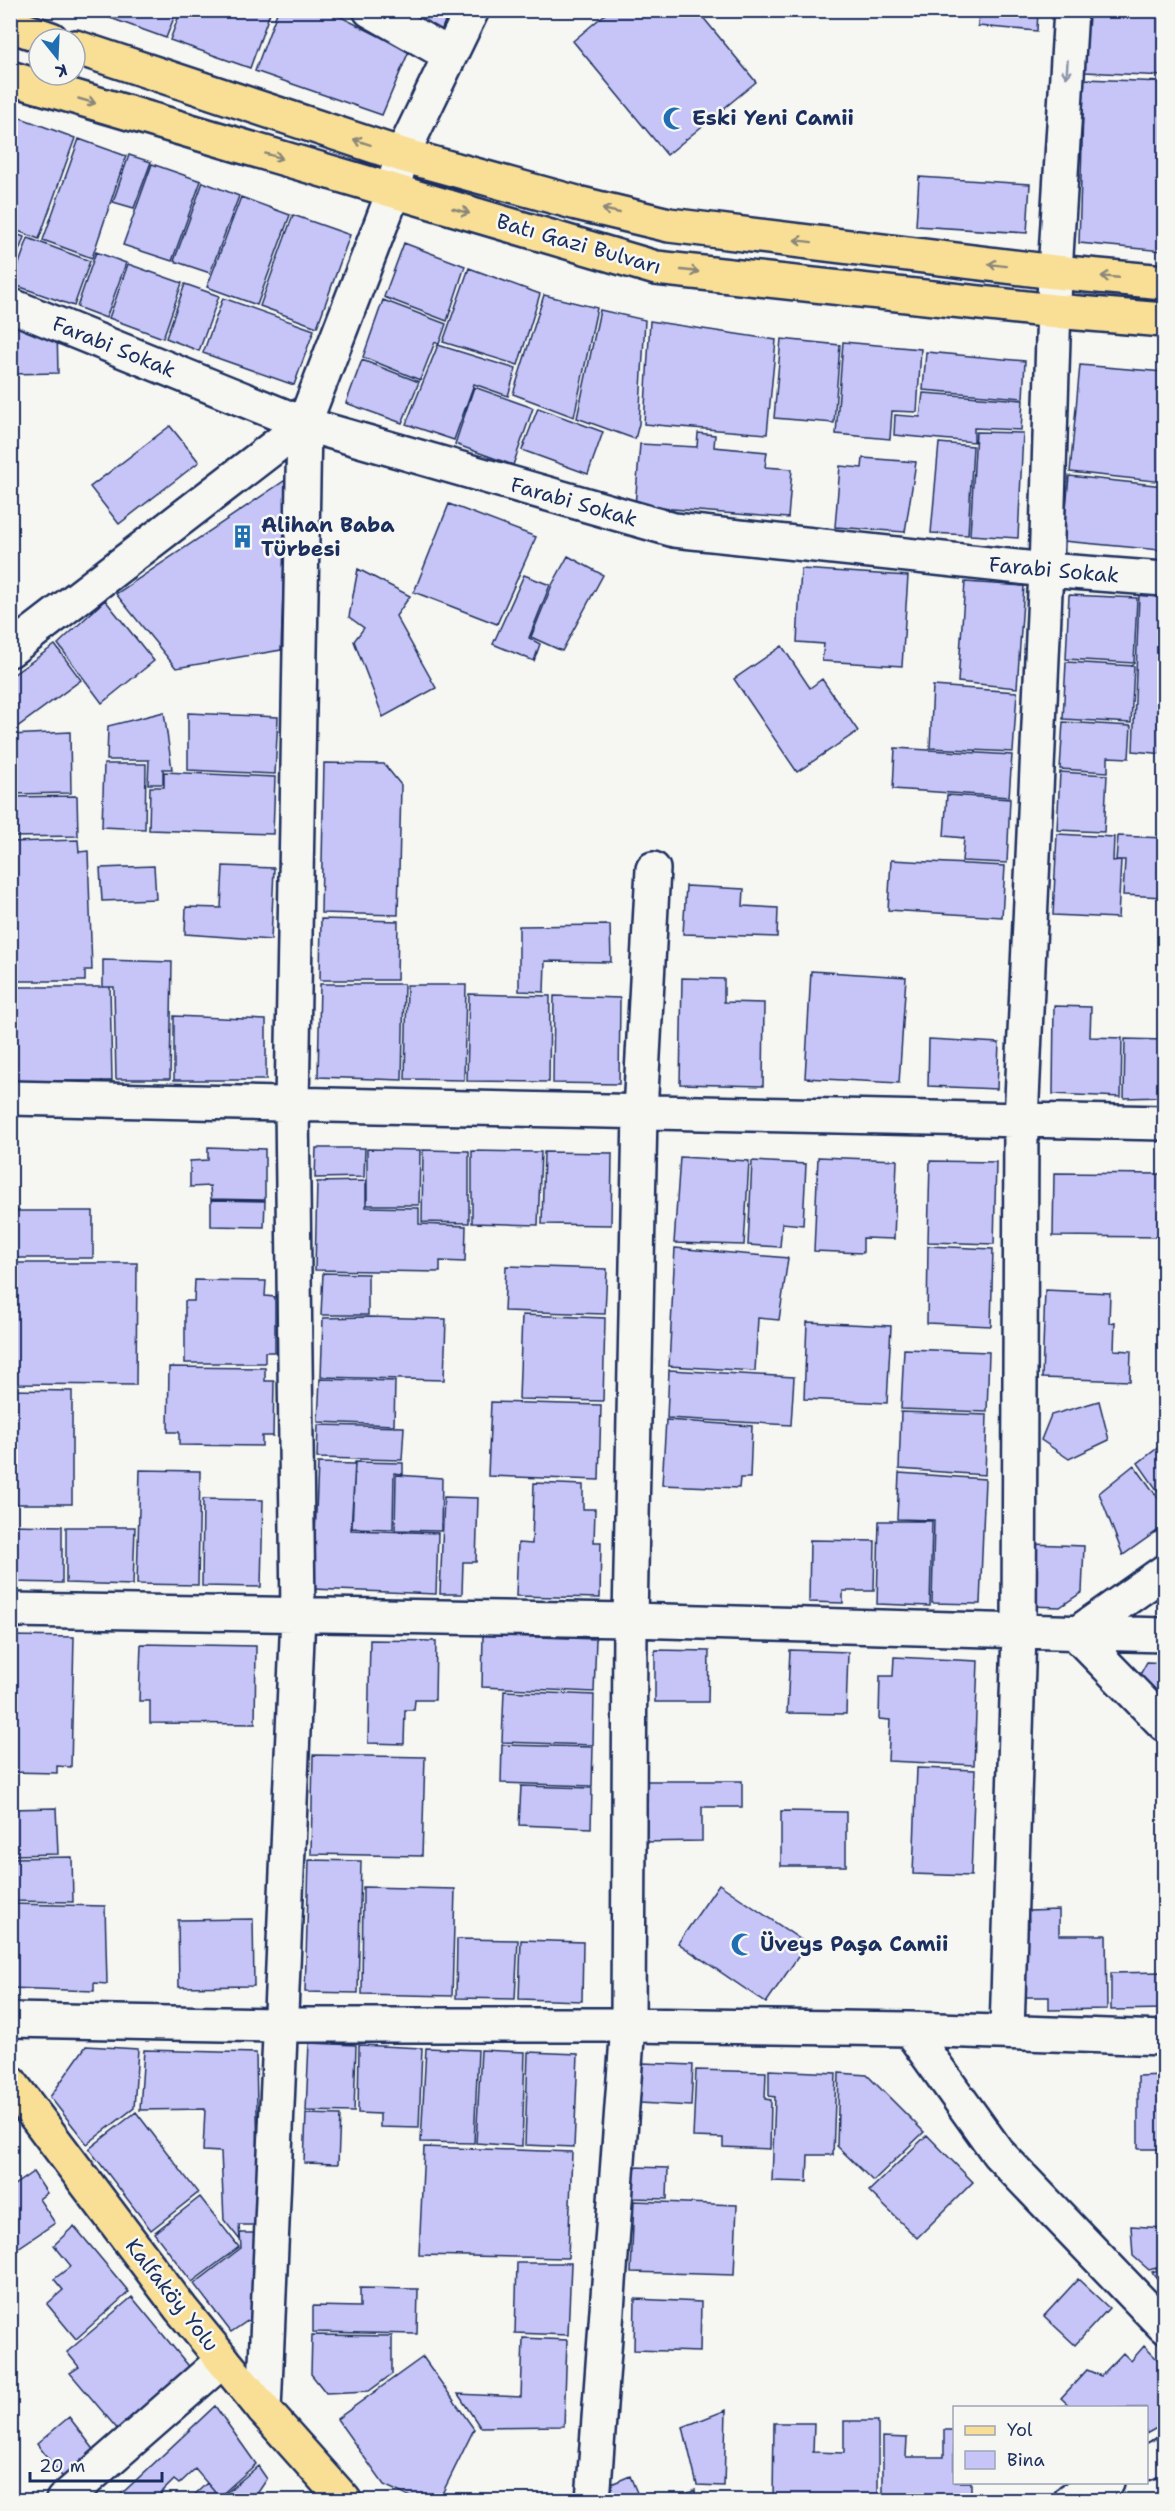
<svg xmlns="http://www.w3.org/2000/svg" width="1175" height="2511" viewBox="0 0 1175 2511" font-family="'Shantell Sans',sans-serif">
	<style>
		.building { fill: #c7c5f7; stroke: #1b2f5e; stroke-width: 1.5 }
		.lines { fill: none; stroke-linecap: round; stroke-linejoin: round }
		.minor-casing { stroke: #1b2f5e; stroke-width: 38 }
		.major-casing { stroke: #1b2f5e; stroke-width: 38 }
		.minor { stroke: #f6f6f2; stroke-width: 33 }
		.major { stroke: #f9df96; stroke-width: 33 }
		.oneway { stroke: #8892a8 }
		.oneway2 { stroke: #8a877a }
		.labels { text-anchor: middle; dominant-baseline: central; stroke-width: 5; stroke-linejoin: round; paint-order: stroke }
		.poi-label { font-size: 21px; font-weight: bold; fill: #1b2f5e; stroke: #f6f6f2; text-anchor: start }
		.street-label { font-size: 21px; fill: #1b2f5e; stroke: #f6f6f2 }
	</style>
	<rect width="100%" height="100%" fill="#f6f6f2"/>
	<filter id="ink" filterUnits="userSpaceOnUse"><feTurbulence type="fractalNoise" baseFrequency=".0167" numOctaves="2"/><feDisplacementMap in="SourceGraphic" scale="12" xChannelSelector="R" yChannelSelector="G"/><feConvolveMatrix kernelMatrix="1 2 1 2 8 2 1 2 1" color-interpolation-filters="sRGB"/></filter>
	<g filter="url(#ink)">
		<path class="building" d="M88,10H177L166,38Z
			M181,10H271L250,68L170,40Z
			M278,10H327L409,51L382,115L255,71Z
			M396,10H449L440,34Z
			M610,10H697L756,82L667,155L573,41Z
			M955,10H1038L1037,31L978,26L979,13Z
			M1086,10H1164V76L1085,72Z
			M1084,79L1164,82L1163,251L1079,243Z
			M10,114L75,138L39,239L10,228Z
			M79,139L126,156L92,258L43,240Z
			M129,155L151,162L134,208L113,202Z
			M152,164L201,181L172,261L123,245Z
			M919,177L1030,184L1027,233L916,226Z
			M203,182L239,196L210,273L174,261Z
			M241,197L290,215L257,305L207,287Z
			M293,215L350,235L317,327L260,306Z
			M10,232L24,237L10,276Z
			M28,238L90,261L74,306L12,284Z
			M404,243L465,266L447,321L384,297Z
			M96,252L126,263L106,318L77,307Z
			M128,264L182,283L163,338L109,318Z
			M469,268L540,294L518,365L443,342Z
			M185,284L219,296L199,351L166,338Z
			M544,295L597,308L574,417L513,394Z
			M223,298L314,330L294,385L203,353Z
			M383,300L446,324L439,344L435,342L420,380L363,357Z
			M600,310L645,320L639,424L635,439L577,418Z
			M10,318L57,329L58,373L10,374Z
			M650,321L776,340L767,434L644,424Z
			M781,339L840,345L834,423L774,418Z
			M843,342L921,349L917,412L892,411L890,439L836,434Z
			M438,345L516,369L508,396L474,384L454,440L406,424Z
			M926,352L1025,361L1023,398L923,390Z
			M362,360L419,382L402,423L346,403Z
			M1080,365L1164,372V482L1070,472Z
			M474,387L533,408L513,465L455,444Z
			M923,393L1023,400L1021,430L974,428V442L894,435L895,415L920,417Z
			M538,408L603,432L588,474L522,450Z
			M170,426L199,462L119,524L90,487Z
			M976,432L1023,433L1018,538L970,535Z
			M698,433L715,435L714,447L767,452L765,467L792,469L788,518L635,506L640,444L697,447Z
			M939,443L973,446L968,535L931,533Z
			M863,458L916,462L905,532L835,527L840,466L862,468Z
			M1069,476L1164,486L1160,550L1063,541Z
			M287,479L281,650L176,668L116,594Z
			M449,504L536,537L497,624L414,592Z
			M568,556L603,575L562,651L531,637L552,585Z
			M358,569L410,596L396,616L436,688L383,717L354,641L364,628L349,617Z
			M801,569L908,576L902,666L822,661L824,644L797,642Z
			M524,575L550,585L529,638L540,644L534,661L493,644Z
			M965,582L1024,586L1017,688L958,682Z
			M1069,595L1137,598L1134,663L1066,659Z
			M1139,595L1164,597V754L1133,751Z
			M105,600L154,661L102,703L58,644Z
			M55,645L81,680L13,730L10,723V677Z
			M782,646L810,688L822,679L858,731L797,772L734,679Z
			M1066,662L1134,666L1131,723L1063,719Z
			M933,686L1017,692L1013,752L930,748Z
			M164,712L172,769H163V784H148L149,760H107L108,726Z
			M188,713L278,717L275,774L188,770Z
			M1063,722L1131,726L1129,758L1108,757V772L1060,769Z
			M70,732L71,793L10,794V735Z
			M895,748L1012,755L1009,797L893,789Z
			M324,763L384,764L401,785L398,915L321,913Z
			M104,764H146L145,829L102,827Z
			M164,772L275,777L273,834L149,830L150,787H164Z
			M1060,772L1107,775L1104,832L1057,830Z
			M947,795L1010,799L1007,863L962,861L964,838L944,836Z
			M77,796L78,836L10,837V797Z
			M1057,834L1114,837L1113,861L1121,860L1118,918L1053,915Z
			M1118,836L1164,838V897L1123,895L1125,860H1116Z
			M78,840L79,852L88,851L92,970H85V981H10V842Z
			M891,860L1005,866L1002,917L888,910Z
			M154,866L156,899L102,901L100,868Z
			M223,866L274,868L271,940L185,934L186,907L221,908Z
			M686,886L744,889L743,906L778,908L777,937L683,934Z
			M321,919L398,921L397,980H320Z
			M610,925L611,962L545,961L544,992L519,991V926Z
			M103,960L172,962L170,1079H116L114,987H103Z
			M811,971L906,977L899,1083L805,1078Z
			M682,978L724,979V1002L764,1003L763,1086L680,1084Z
			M320,984H404L402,1080L318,1077Z
			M407,985H466L464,1080L405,1079Z
			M10,987H110L112,1081H10Z
			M469,994L550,996L549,1082L467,1081Z
			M554,996L620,998L619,1084L553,1083Z
			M1054,1006L1091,1007L1090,1037L1122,1038L1121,1097L1053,1094Z
			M174,1016L266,1020V1080H174Z
			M929,1039L999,1043L997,1089L928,1086Z
			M1125,1039L1164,1040V1097L1124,1098Z
			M208,1147L265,1149V1200L211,1199L210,1186L190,1187V1161L208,1160Z
			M316,1148H365L364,1177L315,1178Z
			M367,1149L420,1150L419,1205H367Z
			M423,1150L469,1151V1223L422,1222Z
			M472,1151L541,1152L538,1225L472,1223Z
			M544,1152L612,1153L611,1225L542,1224Z
			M680,1157L749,1161L744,1245L674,1243Z
			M818,1157L897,1160L894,1239L863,1238V1253L814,1251Z
			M752,1161L806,1164L803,1225L782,1223L780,1247L748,1245Z
			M930,1161L996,1162L994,1244L928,1242Z
			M1054,1173L1164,1174V1237L1053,1236Z
			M366,1181V1207L419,1208V1224L466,1226L465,1262L440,1261V1272L315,1270L317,1182Z
			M211,1200L265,1201L264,1227L211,1226Z
			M10,1211H93V1258H10Z
			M928,1246L993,1249L991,1326L927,1323Z
			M675,1248L788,1258L779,1320L758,1318L755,1371L669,1366Z
			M10,1263H137L136,1385L10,1384Z
			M506,1266L607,1269L605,1314L504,1311Z
			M323,1273L368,1274V1315H321Z
			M195,1280L266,1281L265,1296L275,1297V1352H265V1363H185V1301H194Z
			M1045,1290L1110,1293L1109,1323L1115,1322L1114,1350L1131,1351L1130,1381L1042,1378Z
			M522,1315L605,1318L603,1401L519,1399Z
			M369,1317L446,1319L444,1380L321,1377L323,1318Z
			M807,1322L891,1326L887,1403L804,1399Z
			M904,1349L989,1352L987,1412L901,1409Z
			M169,1367L265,1368V1381H274L273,1436H262V1446L179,1445V1432H168Z
			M669,1370L794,1377L791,1425L667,1418Z
			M320,1379L395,1381L394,1425L318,1422Z
			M10,1390L72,1391V1504H10Z
			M1099,1401L1109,1440L1069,1459L1041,1440L1051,1415Z
			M491,1402L601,1405L599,1480L488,1476Z
			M901,1412L987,1415L985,1475L899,1469Z
			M666,1420L752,1426L750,1478H740L739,1488L662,1485Z
			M318,1425L404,1427L402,1460L317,1458Z
			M1164,1443V1500L1138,1463Z
			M355,1462L403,1463V1474L394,1473L393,1529L352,1528Z
			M318,1463L355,1464L351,1530L438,1533L436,1594L313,1589Z
			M1134,1465L1164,1506V1526L1123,1555L1099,1493Z
			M140,1470L200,1471L198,1585L137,1584Z
			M899,1473L985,1479L980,1604L932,1603L934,1520L897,1519Z
			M396,1475L442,1478L441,1531L395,1530Z
			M534,1483L583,1485V1509H595L594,1542H601L600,1598L516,1596L518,1543L532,1544Z
			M444,1497L478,1498L476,1562H463L462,1594H440Z
			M203,1499L263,1500L261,1587L202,1586Z
			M879,1521H932L930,1606L877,1604Z
			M10,1525L62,1526V1583L10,1582Z
			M66,1527H135L133,1585L66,1583Z
			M810,1540L875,1541L874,1591H843V1603L809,1602Z
			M1031,1544L1084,1546L1082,1592L1060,1607L1029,1606Z
			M483,1635L596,1639L594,1692L482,1687Z
			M10,1636L74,1637L71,1767L57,1766V1773L10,1772Z
			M370,1640L436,1641L435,1700H415L414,1710H405L404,1744L368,1743Z
			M141,1644L256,1646L255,1724L150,1723V1701H139Z
			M655,1650L709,1651L708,1702H655Z
			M790,1650L848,1652L846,1714L787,1713Z
			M894,1657L978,1661L974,1765L888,1761L890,1720L879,1719L880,1676H893Z
			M1147,1662L1164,1663V1715L1135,1684Z
			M504,1691L594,1695L593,1745L502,1742Z
			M502,1745L593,1747L592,1786L501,1783Z
			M313,1755L425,1757L422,1856L311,1854Z
			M917,1768L975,1770L971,1876L913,1874Z
			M640,1781H742V1807H702V1841L640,1842Z
			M521,1786L592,1788L591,1828L519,1825Z
			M56,1808L58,1854L10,1855V1809Z
			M781,1811L846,1812V1866H781Z
			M72,1857L73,1902L10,1901V1858Z
			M309,1860L361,1861L358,1993L305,1992Z
			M719,1884L807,1944L766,2003L678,1943Z
			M363,1887L455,1889L452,1996L362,1994Z
			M10,1904L105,1906L107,1984L94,1983V1991L10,1988Z
			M1059,1910V1935H1106L1107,2009L1049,2010V1997H1021L1020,1928H1029L1028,1911Z
			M253,1919L254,1986L179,1987L178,1920Z
			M457,1939L518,1940L515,1999L456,1998Z
			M521,1940L583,1942L582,2001L519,1999Z
			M1163,1972L1164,2009L1111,2010V1973Z
			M309,2043L356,2045L354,2112L306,2111Z
			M359,2045L422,2048L419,2128L380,2127V2114L358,2113Z
			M86,2046L138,2049L134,2108L87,2144L50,2097Z
			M426,2048L478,2050L474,2143L421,2142Z
			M144,2050L256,2053L259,2225H239L240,2240L224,2220L221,2152L203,2151L205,2109L140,2110Z
			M481,2050L525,2052L522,2146L476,2143Z
			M528,2052L578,2054L574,2147L525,2145Z
			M642,2063L693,2065L691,2106L640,2103Z
			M696,2070L766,2072L765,2099L771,2100L770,2149L723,2147V2138L693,2137Z
			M769,2070L836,2073L833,2155H808L807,2182L772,2181L775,2097L769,2096Z
			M839,2073L867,2075L924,2132L873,2181L837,2146Z
			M1164,2075V2149H1138V2076Z
			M136,2112L198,2193L151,2230L89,2149Z
			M306,2114L340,2115L338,2164L304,2163Z
			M927,2135L973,2182L917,2238L869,2191Z
			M424,2147L572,2152L568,2258L419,2255Z
			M634,2167L668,2168L667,2199L633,2198Z
			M33,2172L47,2193L39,2199L55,2223L18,2248L10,2237V2188Z
			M200,2197L239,2247L192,2282L154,2233Z
			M634,2201L737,2205L734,2275L631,2272Z
			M74,2226L129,2292L76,2339L47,2304L63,2290L54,2279L71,2266L54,2245Z
			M1131,2226L1164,2228V2266L1149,2270L1133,2256Z
			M240,2233H260L262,2311L231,2332L194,2284L241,2248Z
			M517,2263H571L568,2335L515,2333Z
			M1164,2268V2287L1152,2272Z
			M1078,2279L1109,2308L1075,2345L1044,2316Z
			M360,2288L418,2289L417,2334L313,2332V2306L360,2307Z
			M132,2297L192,2370L119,2431L70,2373L79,2367L67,2352Z
			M635,2299L701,2302L700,2352L634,2350Z
			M312,2335L392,2336V2374L369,2391L326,2393L311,2374Z
			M523,2338L567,2340L564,2426L480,2427L458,2394L521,2397Z
			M1144,2346L1164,2366V2424L1146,2434V2408H1072L1061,2398L1087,2370L1101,2376L1123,2353L1131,2361Z
			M423,2357L474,2429L439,2500H416L384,2485L337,2419Z
			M215,2406L256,2464L219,2497L195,2469L179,2484L174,2480L159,2495L165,2500H115Z
			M726,2410L724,2486L697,2485L683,2427Z
			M69,2417L96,2452L64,2479L37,2444Z
			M844,2421H878V2500H773L774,2423H814L813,2452L844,2453Z
			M944,2430H954V2482H971V2500H883V2437L907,2438L906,2457H944Z
			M258,2466L267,2479L253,2500H189L207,2483L220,2498Z
			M630,2476L640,2500H607L602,2488Z
			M695,2490L696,2500H674Z"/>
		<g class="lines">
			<defs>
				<path id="minor" d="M370,10L450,55
					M10,305L304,424L674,530L1046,570L1164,579
					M10,650L304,424
					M10,1098L1164,1123
					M1164,1572L1076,1634L1164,1724
					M10,1610L630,1620L1164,1635
					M10,2020L280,2025H628L909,2029L1164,2038
					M909,2029L998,2153L1164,2326
					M1007,2032L1019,1632L1021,1121L1046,570L1055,272L1071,10
					M264,2410L298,1615L292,1104L304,424L388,206L402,155L472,10
					M1146,2463L1164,2454
					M63,2500L223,2360
					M593,2500L628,2025L630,1620L640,1112L653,869
					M1071,2500L1107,2482"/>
				<path id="major" d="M10,25L51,39
					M75,47L402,155L577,203L669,225L1055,272L1164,282
					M10,78L656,268L1054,311L1164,320
					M10,2082L181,2309L264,2410L344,2500"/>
			</defs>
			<use href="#minor" class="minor-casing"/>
			<use href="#major" class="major-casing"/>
			<use href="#minor" class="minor"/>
			<use href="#major" class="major"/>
		</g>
		<defs><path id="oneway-shaft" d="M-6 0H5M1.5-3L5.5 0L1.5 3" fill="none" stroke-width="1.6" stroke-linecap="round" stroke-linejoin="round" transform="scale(1.5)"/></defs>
		<use class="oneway" href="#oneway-shaft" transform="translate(1067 69) rotate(94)"/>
		<g class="oneway2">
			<use href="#oneway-shaft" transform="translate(87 101) rotate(16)"/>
			<use href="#oneway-shaft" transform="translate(362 142) rotate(-162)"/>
			<use href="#oneway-shaft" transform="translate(274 156) rotate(16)"/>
			<use href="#oneway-shaft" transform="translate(461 211) rotate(16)"/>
			<use href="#oneway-shaft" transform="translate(611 211) rotate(-167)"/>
			<use href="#oneway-shaft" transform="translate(803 241) rotate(-173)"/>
			<use href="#oneway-shaft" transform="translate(997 265) rotate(-173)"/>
			<use href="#oneway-shaft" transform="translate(690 271) rotate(6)"/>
			<use href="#oneway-shaft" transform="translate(1110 277) rotate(-175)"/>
		</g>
	</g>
	<defs>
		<symbol id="mosque-bare" viewBox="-9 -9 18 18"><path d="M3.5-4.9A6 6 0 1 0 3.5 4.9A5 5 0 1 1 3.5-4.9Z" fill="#1f6fb2" stroke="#f6f6f2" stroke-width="2.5" paint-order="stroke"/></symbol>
		<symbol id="building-bare" viewBox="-9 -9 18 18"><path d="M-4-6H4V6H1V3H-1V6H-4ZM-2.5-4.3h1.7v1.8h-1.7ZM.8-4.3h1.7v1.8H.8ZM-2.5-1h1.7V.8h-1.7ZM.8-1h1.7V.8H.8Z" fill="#1f6fb2" stroke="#f6f6f2" stroke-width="2.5" paint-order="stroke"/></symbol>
	</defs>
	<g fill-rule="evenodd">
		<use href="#mosque-bare" x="658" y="102" width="33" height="33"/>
		<use href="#building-bare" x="226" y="520" width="33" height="33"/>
		<use href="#mosque-bare" x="726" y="1928" width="33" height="33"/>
	</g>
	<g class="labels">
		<g class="poi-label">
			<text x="692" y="118">Eski Yeni Camii</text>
			<text x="261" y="525">Alihan Baba<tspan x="261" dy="24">Türbesi</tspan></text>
			<text x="760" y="1944">Üveys Paşa Camii</text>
		</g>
		<g class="street-label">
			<text transform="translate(579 244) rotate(16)">Batı Gazi Bulvarı</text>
			<text transform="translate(114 347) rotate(22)">Farabi Sokak</text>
			<text transform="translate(574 502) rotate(16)">Farabi Sokak</text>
			<text transform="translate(1054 570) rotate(5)">Farabi Sokak</text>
			<text transform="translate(172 2295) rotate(52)">Kalfaköy Yolu</text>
		</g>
	</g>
	<rect width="1175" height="2511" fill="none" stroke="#f6f6f2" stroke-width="36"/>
	<rect x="18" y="18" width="1139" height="2475" fill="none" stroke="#1b2f5e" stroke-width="2" filter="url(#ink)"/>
	<rect x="953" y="2406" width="195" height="78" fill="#f6f6f2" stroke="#9ea6b7" stroke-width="1.5"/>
	<rect x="965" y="2426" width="30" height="9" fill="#f9df96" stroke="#9ea6b7" stroke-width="1.5"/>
	<text x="1007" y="2436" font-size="18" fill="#1b2f5e">Yol</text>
	<rect x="965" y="2451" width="30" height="18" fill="#c7c5f7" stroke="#9ea6b7" stroke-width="1.5"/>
	<text x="1007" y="2466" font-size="18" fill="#1b2f5e">Bina</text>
	<g transform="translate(57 57) rotate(162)"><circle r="28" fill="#f6f6f2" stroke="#9ea6b7" stroke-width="1.5"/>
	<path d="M0-4.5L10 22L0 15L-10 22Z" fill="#1f6fb2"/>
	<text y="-9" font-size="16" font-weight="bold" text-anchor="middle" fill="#1b2f5e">K</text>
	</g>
	<path d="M30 2472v9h132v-9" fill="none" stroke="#1b2f5e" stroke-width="3"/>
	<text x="39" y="2472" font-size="18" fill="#1b2f5e" stroke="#f6f6f2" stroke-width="4.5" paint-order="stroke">20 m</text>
</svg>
